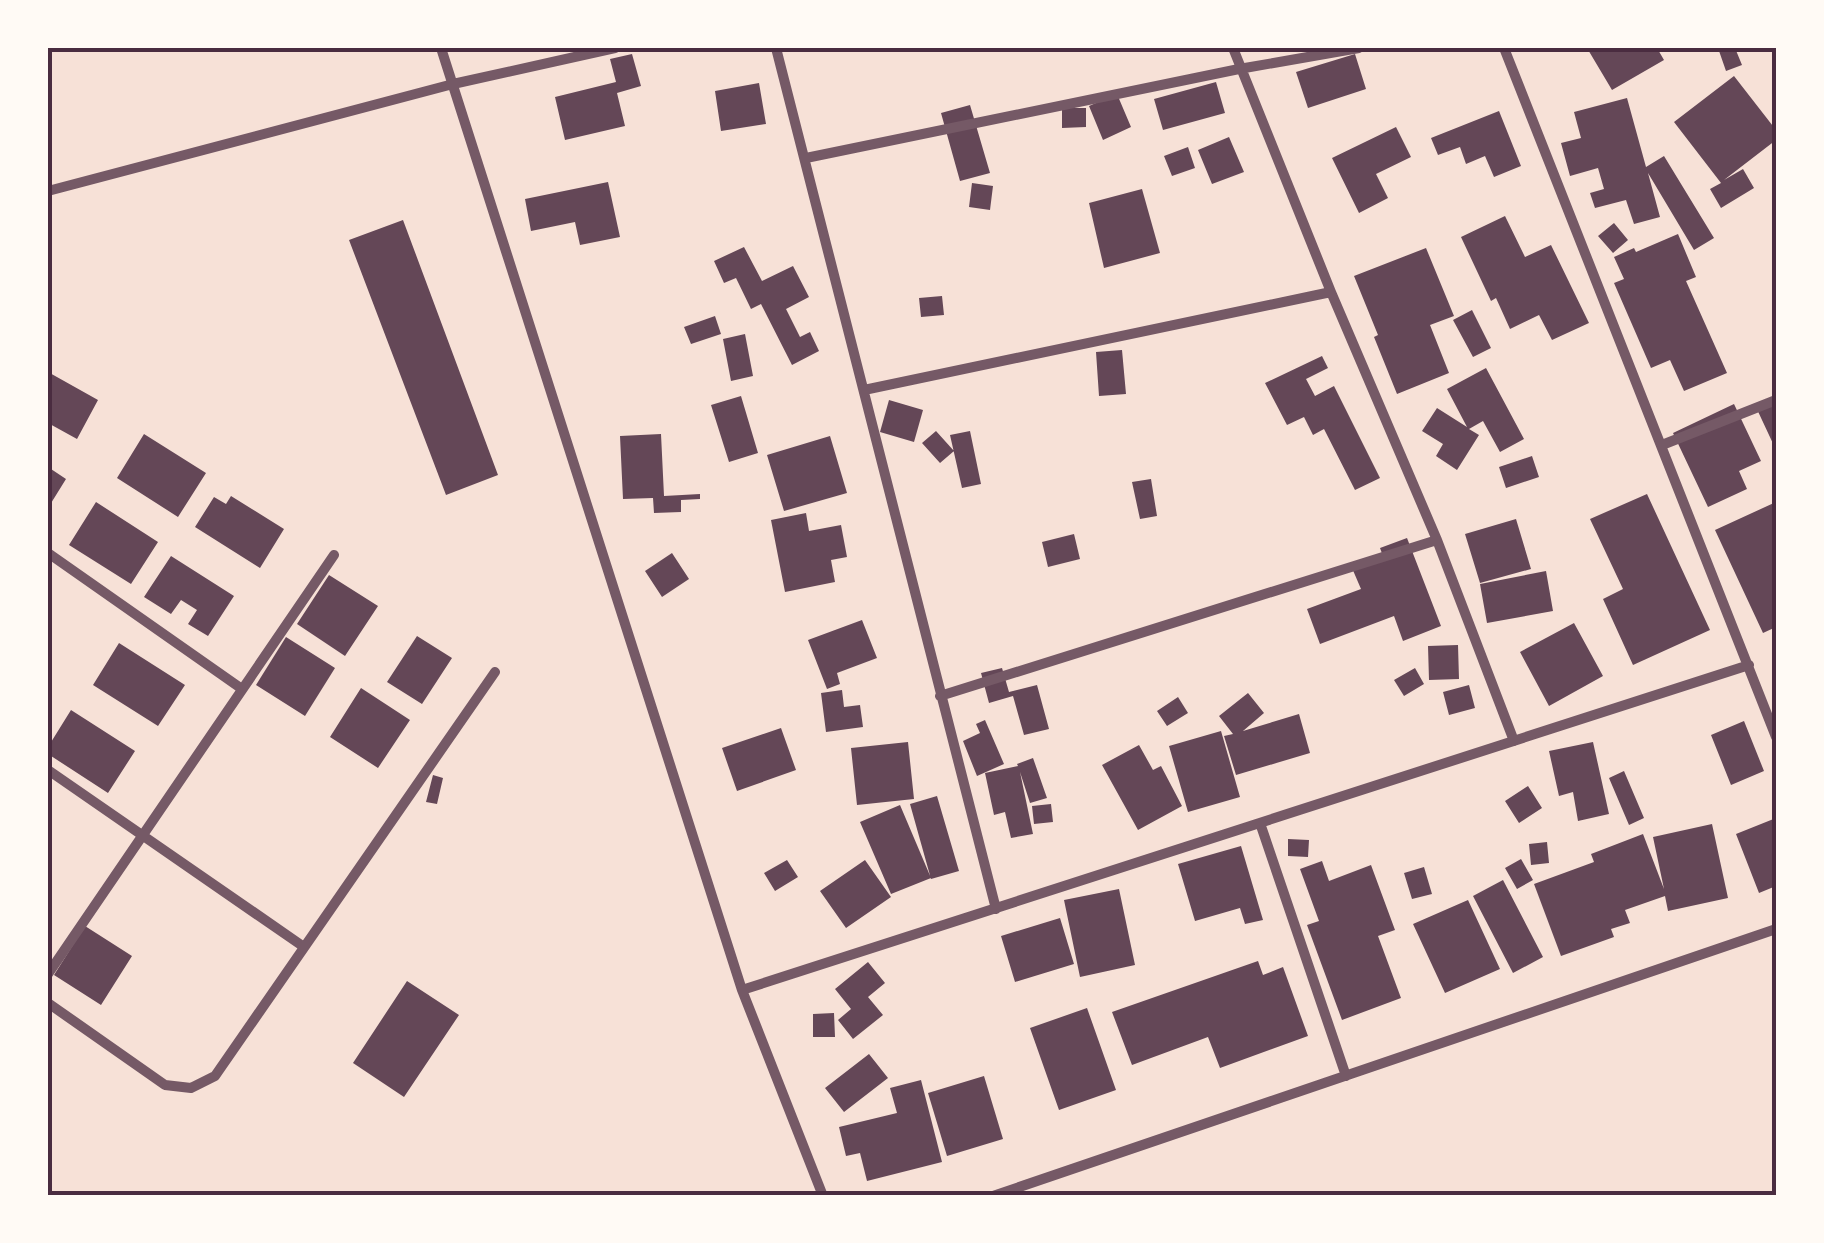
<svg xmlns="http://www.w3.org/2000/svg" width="1824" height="1243" viewBox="0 0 1824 1243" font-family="Lato,sans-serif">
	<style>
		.building { fill: #644757 }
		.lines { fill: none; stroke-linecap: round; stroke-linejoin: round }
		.minor { stroke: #755966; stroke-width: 10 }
		.neatline { fill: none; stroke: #4a2c40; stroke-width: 4 }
	</style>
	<rect width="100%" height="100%" fill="#f7e1d7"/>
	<path class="building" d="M1587,48H1657L1664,60L1612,90Z
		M1718,48H1735L1742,65L1726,71Z
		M632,54L641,86L617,93L625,126L565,140L555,97L616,82L610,59Z
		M1355,54L1366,89L1308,108L1296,72Z
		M1734,76L1776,130V140L1724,180L1743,169L1754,188L1721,208L1710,189L1721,183L1674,122Z
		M1216,82L1225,113L1163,130L1154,99Z
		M759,83L766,124L721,131L715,91Z
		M1117,94L1131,127L1103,140L1089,106Z
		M1627,98L1646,167L1664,156L1714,238L1694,250L1648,173L1660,217L1634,224L1626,200L1595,208L1590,193L1604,189L1598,168L1570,176L1561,143L1581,138L1574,112Z
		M970,105L990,173L960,181L941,113Z
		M1062,108H1086V127L1062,128Z
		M1499,111L1521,166L1494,177L1485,156L1466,164L1460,147L1438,155L1431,138Z
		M1396,127L1411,157L1376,174L1388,198L1359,213L1332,158Z
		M1229,137L1244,172L1212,184L1198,150Z
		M1188,147L1195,168L1172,176L1164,156Z
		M608,182L620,237L580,245L575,222L531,231L525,199Z
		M972,183L993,186L990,210L969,207Z
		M1142,189L1160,253L1104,268L1089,203Z
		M1505,216L1525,257L1551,245L1589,323L1552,340L1539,315L1510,329L1496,298L1491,301L1461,237Z
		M403,220L498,475L446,495L349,240Z
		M1614,223L1628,240L1613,253L1598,236Z
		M1678,234L1696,277L1686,281L1727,373L1684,391L1670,360L1651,368L1614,283L1624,279L1614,257L1634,248L1636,252Z
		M744,247L762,281L793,266L809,297L786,309L800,337L810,332L819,351L792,365L761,304L751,309L736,278L724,283L714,261Z
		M1426,248L1454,316L1430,325L1449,373L1397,394L1374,337L1378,335L1354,276Z
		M942,296L944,315L921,317L919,298Z
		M1472,310L1491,348L1473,357L1453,320Z
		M715,316L721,334L691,344L684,327Z
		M745,334L753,376L731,381L723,339Z
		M1122,350L1126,394L1099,396L1096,352Z
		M1322,356L1328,368L1306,379L1315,396L1334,386L1380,478L1355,490L1324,429L1313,435L1304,417L1287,425L1265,383Z
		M1486,368L1524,439L1500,452L1483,421L1469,429L1479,435L1457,470L1436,456L1443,444L1422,431L1437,408L1467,427L1447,389Z
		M48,372L98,400L77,439L48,423Z
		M1776,395V450L1755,405Z
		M741,396L758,453L729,462L711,405Z
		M889,400L923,410L914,442L880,432Z
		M1734,404L1761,461L1739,471L1747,489L1708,507L1673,433Z
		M936,431L954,451L940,463L922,443Z
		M970,431L981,484L962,488L950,435Z
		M144,434L206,473L178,517L117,478Z
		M661,434L664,496L700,494V499L681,500V512L654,513L653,498L623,499L620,436Z
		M830,436L847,493L784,511L767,455Z
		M1532,456L1539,477L1506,488L1499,467Z
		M48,467L66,479L48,508Z
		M1151,479L1157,516L1140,519L1132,482Z
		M1647,494L1710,630L1633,665L1603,599L1623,589L1590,519Z
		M231,496L284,529L260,568L195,527L214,497L226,504Z
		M96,502L158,542L131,584L69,545Z
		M1776,502V627L1763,633L1715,530Z
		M806,513L809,531L841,525L847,557L831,560L835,582L785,592L771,520Z
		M1516,519L1531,569L1480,583L1465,534Z
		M1074,534L1080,559L1048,567L1042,542Z
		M1407,538L1441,626L1403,641L1394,616L1320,644L1307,609L1361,589L1352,568L1383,556L1380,548Z
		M672,553L689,579L662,597L645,571Z
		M171,556L234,596L208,636L188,624L197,610L181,600L171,614L144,597Z
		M1546,571L1553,611L1487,623L1480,584Z
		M329,575L378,606L345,656L297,624Z
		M862,620L877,658L837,673L840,684L827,689L808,640Z
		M1574,623L1603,676L1549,706L1520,652Z
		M417,636L452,658L422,704L387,682Z
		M286,637L335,668L305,716L256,685Z
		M119,643L185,685L158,726L93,685Z
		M1458,645L1459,679L1429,680L1428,646Z
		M1002,668L1009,692L1037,685L1049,729L1024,735L1013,696L989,703L981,673Z
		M1415,668L1424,684L1404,696L1394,680Z
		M1469,685L1475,708L1449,715L1443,692Z
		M361,688L410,720L378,768L330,737Z
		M842,690L844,707L860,705L863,727L826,732L821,693Z
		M1248,693L1264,713L1243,731L1299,714L1310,753L1236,775L1224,736L1233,734L1219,716Z
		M1178,697L1188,713L1167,726L1157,711Z
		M71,710L135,751L108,793L48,754V747Z
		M985,720L1004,764L977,776L963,741L980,733L976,724Z
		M1744,721L1764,771L1731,785L1711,735Z
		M781,728L796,770L737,791L722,748Z
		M1221,731L1240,797L1188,812L1169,746Z
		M908,742L914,799L857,805L851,748Z
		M1593,742L1609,814L1578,821L1573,792L1559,796L1549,751Z
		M1139,745L1153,770L1161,766L1182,806L1138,830L1102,765Z
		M1033,758L1047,798L1030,803L1020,772L1033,834L1011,838L1005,812L994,815L985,773L1018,766L1017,764Z
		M1624,771L1644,818L1629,825L1609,778Z
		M433,775L443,778L437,804L426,802Z
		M1528,786L1542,808L1519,823L1505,801Z
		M937,796L959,871L931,879L910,804Z
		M1051,804L1053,822L1034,824L1032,806Z
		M900,805L931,878L891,894L860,822Z
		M1776,818V886L1759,893L1736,834Z
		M1712,824L1728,898L1668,911L1665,896L1625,910L1630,923L1611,929L1614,937L1561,956L1534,884L1594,862L1591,854L1643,834L1664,889L1653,837Z
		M1288,839L1309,840L1308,857L1288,856Z
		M1547,842L1549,863L1531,865L1529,844Z
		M1241,846L1263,920L1245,924L1240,908L1195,921L1178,864Z
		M1521,859L1533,880L1517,889L1505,868Z
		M787,860L798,877L775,891L764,873Z
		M865,860L891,897L846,928L820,891Z
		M1322,861L1329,881L1371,865L1395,930L1378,936L1401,998L1342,1020L1307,925L1319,921L1300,869Z
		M1424,867L1432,894L1412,899L1404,873Z
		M1503,880L1543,957L1513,973L1473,896Z
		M1119,889L1135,965L1080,977L1064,900Z
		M1468,900L1500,969L1445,993L1413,924Z
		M1060,918L1074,964L1015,982L1001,936Z
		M85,926L132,956L101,1005L54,975Z
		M1258,961L1263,975L1283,967L1308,1036L1220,1068L1208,1037L1132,1065L1112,1012Z
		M868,962L885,983L868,997L883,1015L853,1039L838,1020L851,1009L835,989Z
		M407,981L459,1015L404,1097L353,1063Z
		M1087,1008L1116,1090L1059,1110L1030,1028Z
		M834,1013L835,1037H813V1014Z
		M869,1054L888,1078L844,1112L825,1088Z
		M984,1076L1003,1139L947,1156L928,1093Z
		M921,1080L942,1162L867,1181L860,1153L846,1156L839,1127L897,1113L890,1088Z"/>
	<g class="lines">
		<path class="minor" d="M441,48L742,990L823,1196
			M776,48L996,909
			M1233,48L1331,292L1437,540L1514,741
			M1504,48L1776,737
			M1776,48V49
			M806,158L1239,69L1359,48
			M48,191L453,84L615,48
			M864,390L1331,292
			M1662,445L1776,400
			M48,553L242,689
			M940,696L1437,540
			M48,770L304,947
			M1260,823L1346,1076
			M48,974L334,555
			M742,990L1749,665
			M48,1003L165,1085L191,1088L215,1076L495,672
			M993,1196L1776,929"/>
	</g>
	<rect width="1824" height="1243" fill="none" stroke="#fffaf5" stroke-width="100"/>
	<rect x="50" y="50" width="1724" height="1143" class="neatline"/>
</svg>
